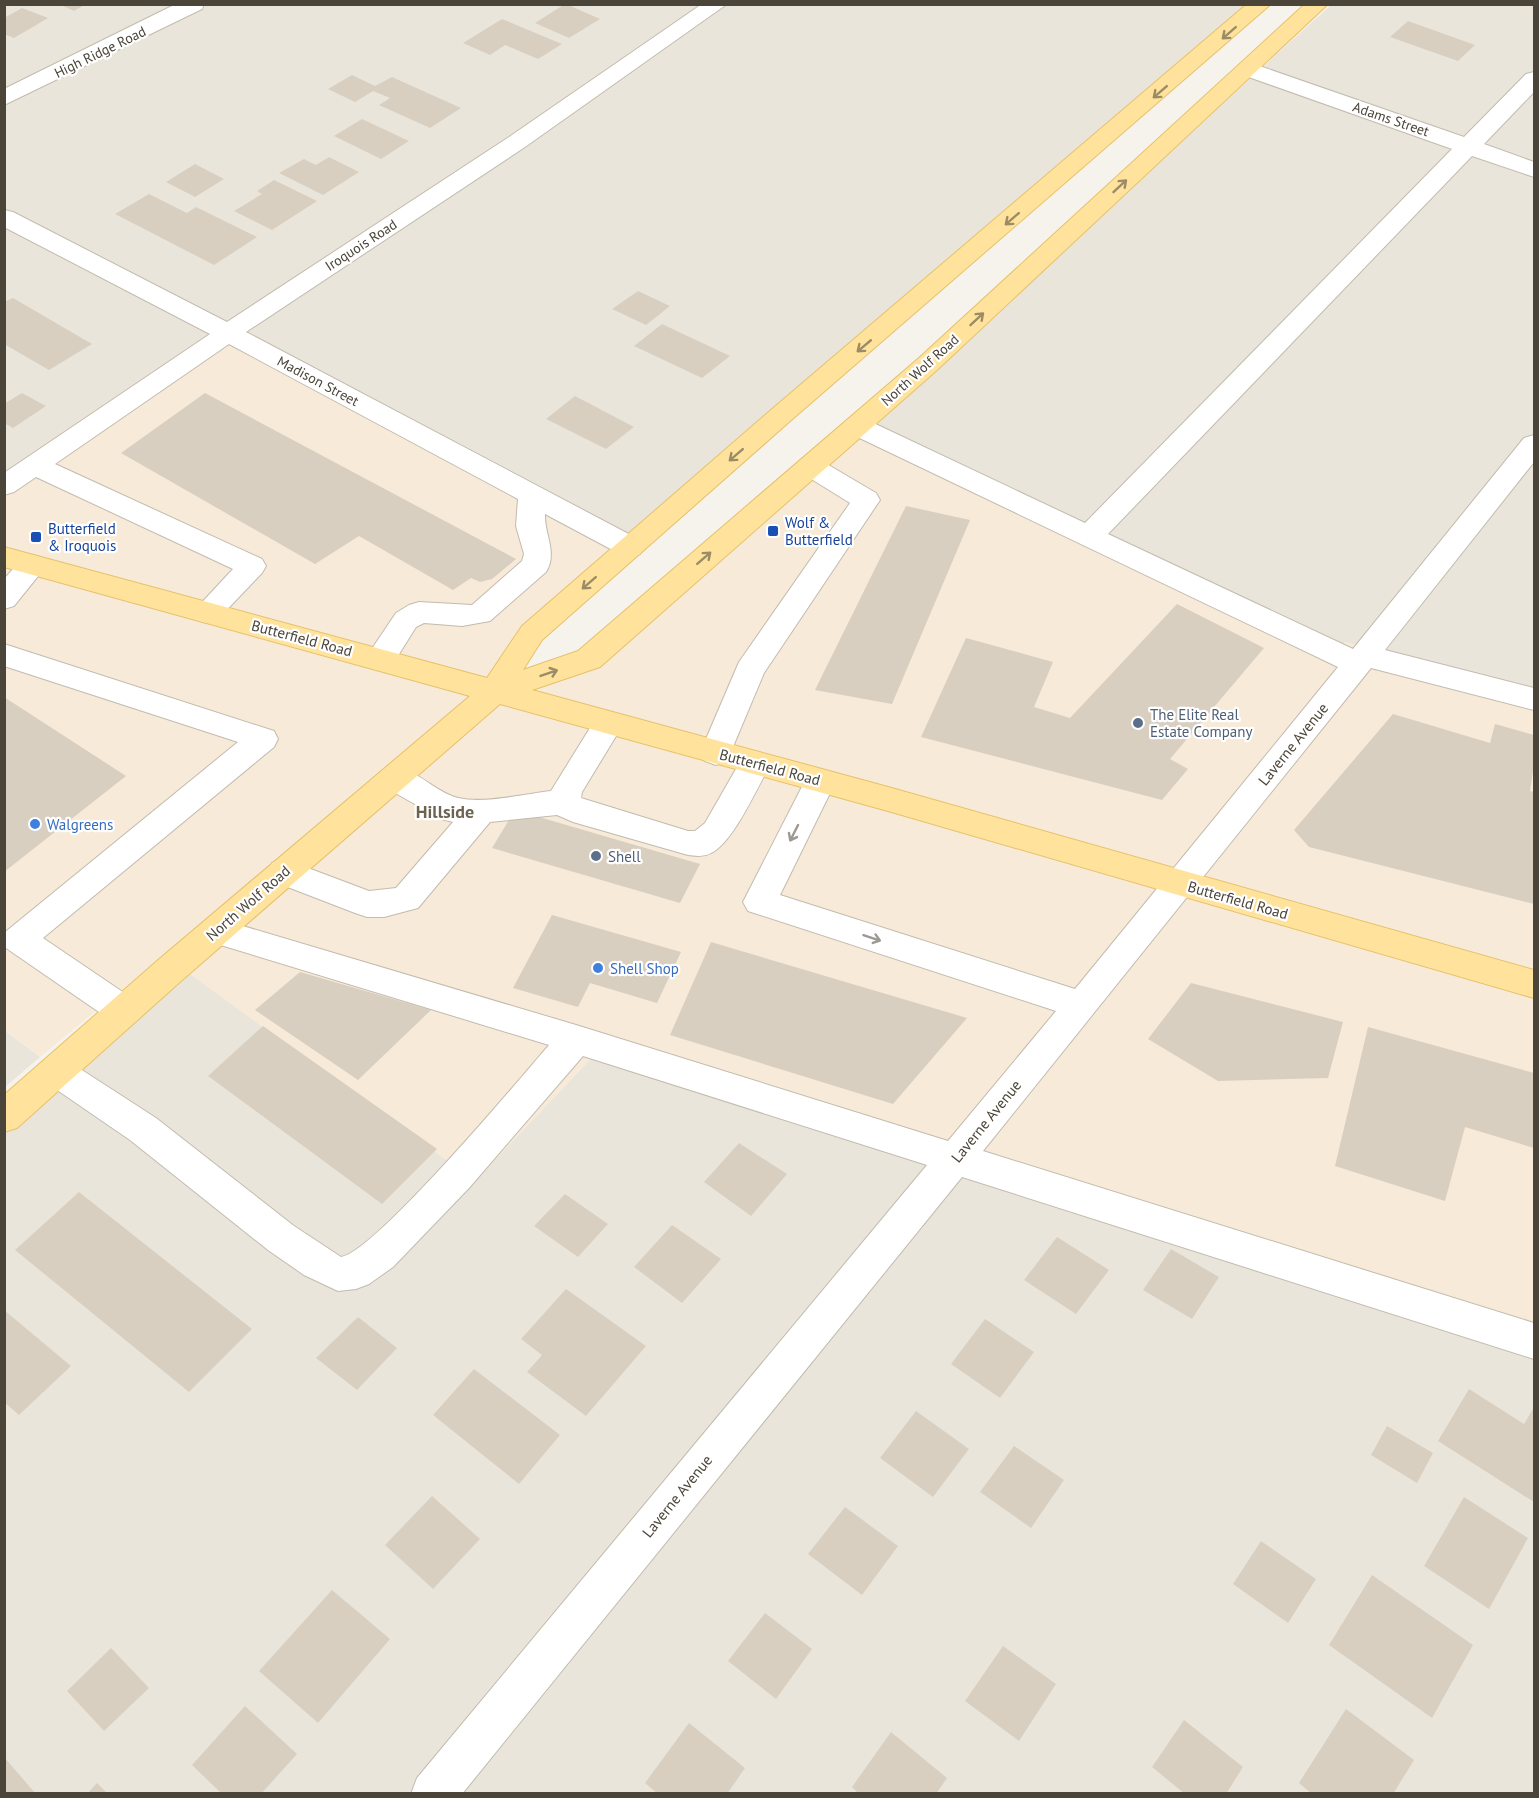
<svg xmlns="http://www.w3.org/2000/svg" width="1539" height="1798" viewBox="0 0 1539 1798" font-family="'PT Sans',sans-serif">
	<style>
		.residential { fill: #eae5da }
		.commercial { fill: #f7ead8 }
		.building { fill: #d8cfc1 }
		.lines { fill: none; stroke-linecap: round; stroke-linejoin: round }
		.minor-casing { stroke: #c2bbae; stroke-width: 2 }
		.major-casing { stroke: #e6c16a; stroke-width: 2 }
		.minor { fill: #fff; fill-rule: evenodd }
		.major { fill: #ffe39c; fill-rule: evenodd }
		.oneway { stroke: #9c8c66 }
		.oneway2 { stroke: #9c9892 }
		.transit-dot { fill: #1a4fb4; stroke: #fff; stroke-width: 2 }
		.service-dot { fill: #5c6f8a; stroke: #fff; stroke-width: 2 }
		.shop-dot { fill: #3f7fe0; stroke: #fff; stroke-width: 2 }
		.labels { text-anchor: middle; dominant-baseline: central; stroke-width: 4.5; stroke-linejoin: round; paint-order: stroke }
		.far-street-label { font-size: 14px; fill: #4b4439; stroke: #fff }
		.transit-label { font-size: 15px; fill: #164399; stroke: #fff; text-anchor: start }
		.street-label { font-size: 15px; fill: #4b4439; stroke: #fff }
		.service-label { font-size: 15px; fill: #4e5e75; stroke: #fff; text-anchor: start }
		.shop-label { font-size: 15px; fill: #366cbe; stroke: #fff; text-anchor: start }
		.quarter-label { font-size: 18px; font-weight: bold; fill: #6e6250; stroke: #fff }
	</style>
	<rect width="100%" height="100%" fill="#f6f3ec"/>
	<path class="residential" d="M5,5H1247L629,539L5,488Z
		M1331,5H1534V694L1345,642L1340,649L868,425Z
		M184,970L594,1055L1534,1353V1793H5L4,1124Z
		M4,1030L40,1057L5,1087H4Z"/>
	<path class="commercial" d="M228,340L629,539L489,682L5,556L4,488Z
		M868,425L1340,649L1345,642L1534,694V969L516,692L596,665Z
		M4,565L476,697L40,1057L5,1030Z
		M494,703L1181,884L1534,986V1353L594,1056L475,1181L184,970Z"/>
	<path class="building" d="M59,4H86L74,11Z
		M565,4H566L600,19L569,38L535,23Z
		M22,8L48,18L14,38L4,34V18Z
		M502,19L562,44L538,59L505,45L490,55L463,43Z
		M1408,21L1475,45L1458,61L1390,37Z
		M352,75L375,86L392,77L461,108L430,128L379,105L390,98L373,91L355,102L328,89Z
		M362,119L409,141L381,159L334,136Z
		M329,157L359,172L323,195L279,173L304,159L316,165Z
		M195,164L224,179L195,197L166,182Z
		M274,180L317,201L272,230L234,211L262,194L257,191Z
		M149,194L187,213L196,207L257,237L214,265L115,214Z
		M638,291L670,306L646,325L612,309Z
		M13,298L92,344L49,370L4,344V302Z
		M662,324L730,356L702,378L634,346Z
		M22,393L46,406L13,428L4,423V404Z
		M205,393L516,559L492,579L480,582L471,578L453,590L359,536L315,564L121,453Z
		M575,396L634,427L606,449L546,419Z
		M906,506L970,520L892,704L815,690Z
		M1177,604L1264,648L1170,759L1188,769L1162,800L921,737L966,638L1053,662L1034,707L1070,718Z
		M4,697L126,776L4,872Z
		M1393,714L1490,743L1495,724L1534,735V765L1530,791L1534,792V904L1309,847L1294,830Z
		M515,810L700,864L680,903L492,848Z
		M552,915L681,952L657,1003L590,983L578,1007L513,988Z
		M711,942L967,1018L893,1104L670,1035Z
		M300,972L431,1010L358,1080L255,1010Z
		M1191,983L1343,1022L1328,1078L1218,1081L1148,1039Z
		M263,1026L437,1149L382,1204L208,1076Z
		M1368,1027L1534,1073V1148L1465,1127L1445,1201L1335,1166Z
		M739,1143L787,1174L751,1216L704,1182Z
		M79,1192L252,1329L189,1392L15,1250Z
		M565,1194L608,1224L578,1257L534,1226Z
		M672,1225L721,1259L682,1303L634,1267Z
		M1057,1237L1109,1270L1076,1314L1024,1280Z
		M1171,1249L1219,1277L1192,1319L1143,1290Z
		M566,1289L646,1346L586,1416L527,1372L542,1355L521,1339Z
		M4,1310L71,1366L19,1415L4,1402Z
		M358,1317L397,1348L357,1390L316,1358Z
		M985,1319L1034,1352L1000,1398L951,1364Z
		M474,1369L560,1435L519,1484L433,1415Z
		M1469,1389L1524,1424L1534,1407V1502L1438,1441Z
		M916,1411L969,1449L933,1497L880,1458Z
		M1387,1426L1433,1453L1417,1483L1371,1455Z
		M1014,1446L1064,1480L1031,1528L980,1492Z
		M432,1496L480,1539L433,1589L385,1545Z
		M1464,1497L1528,1538L1489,1609L1424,1566Z
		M845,1507L898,1546L862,1595L808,1554Z
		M1261,1541L1316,1579L1288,1623L1233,1584Z
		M1372,1575L1473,1645L1432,1718L1329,1645Z
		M332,1590L390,1639L318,1723L259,1671Z
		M765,1613L812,1649L776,1699L728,1661Z
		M1003,1646L1056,1684L1019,1741L965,1701Z
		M111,1648L149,1688L104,1731L67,1691Z
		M245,1706L297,1754L261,1794H222L192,1765Z
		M1346,1709L1414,1760L1393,1794H1312L1299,1783Z
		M1184,1720L1243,1767L1226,1794H1185L1152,1767Z
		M689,1723L745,1768L727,1794H658L645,1783Z
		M891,1732L947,1778L936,1794H859L852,1787Z
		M4,1757L36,1794H4Z
		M97,1783L108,1794H87Z"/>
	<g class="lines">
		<g class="minor-casing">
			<path id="minor" d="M176,4H204L202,9L4,105V89Z
				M702,4H727L525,147L246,332L640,540L644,547L640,554L630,557L620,554L545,514C544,534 558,553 546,572L490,621L462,626L424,623L416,627L391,667L380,670L369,667L365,659L396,613L409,605L419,602L472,605L522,561L524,554L516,526L518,499L229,344L55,464L262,559L266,566L262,573L217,620L207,623L197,620L192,613L233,569L36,477L14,492L4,495V473L210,334L4,227V210L13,212L227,322L509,137Z
				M1248,62L1464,137L1526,74L1534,72V92L1484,144L1534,162V177L1472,156L1108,534L1353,649L1524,438L1534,435V462L1385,650L1534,688V710L1371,668L983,1151L1534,1323V1359L962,1177L462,1794H411L417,1778L927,1165L583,1056L469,1188L393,1267L369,1284L356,1289L338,1291L304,1275L268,1250L130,1140L44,1081L38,1071L44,1061L56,1056L68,1061L156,1118L294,1226L341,1257C374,1253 519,1080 549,1045L204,940L199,931L204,922L216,918L576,1025L948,1141L1056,1011L748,911L743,902L809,773L820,769L831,773L836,781L780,895L1075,989L1338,667L847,432L844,426L847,420L857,417L867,420L1085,523L1452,149L1240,74L1237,69L1240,64Z
				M810,457L820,460L876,493L880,500L764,673L727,761L716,765L705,761L700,753L739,662L850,503L800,472L796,466L800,460Z
				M33,555L43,558L47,565L14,606L4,609V579L23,558Z
				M4,644L274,731L278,739L274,747L43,938L136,1001L141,1011L136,1021L124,1025L112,1021L6,948L4,933L238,742L4,666Z
				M609,712L620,715L624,723L582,792L581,798L688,831H695L705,823L744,755L755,751L766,755L771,763C758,786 733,843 711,853C704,857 696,856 688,855L573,822L557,815L490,822L418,908L384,917H367L355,913L272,881L268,872L272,863L284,859L369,891L396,888L453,822L441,819L383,786L378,778L383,770C412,761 432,792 458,798C485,804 524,794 551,791L598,715Z"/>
		</g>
		<g class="major-casing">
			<path id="major" d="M1247,4H1271L789,422L542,640L523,670L578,651L919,358L1305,4H1328L937,370L600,667L532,690L888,787L1534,970V998L888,811L500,704L181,981L17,1128L4,1132V1095L157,961L470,696L4,567V547L487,678L522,626L771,410Z"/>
		</g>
		<use href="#minor" class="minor"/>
		<use href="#major" class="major"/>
	</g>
	<defs><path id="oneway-shaft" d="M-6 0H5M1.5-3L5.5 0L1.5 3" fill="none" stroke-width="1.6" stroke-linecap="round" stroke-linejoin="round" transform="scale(1.5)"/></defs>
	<g class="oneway">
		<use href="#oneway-shaft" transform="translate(1229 33) rotate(139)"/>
		<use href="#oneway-shaft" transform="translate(1160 92) rotate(139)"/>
		<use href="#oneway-shaft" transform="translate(1120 186) rotate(-43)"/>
		<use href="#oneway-shaft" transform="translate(1012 219) rotate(139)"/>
		<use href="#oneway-shaft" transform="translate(977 319) rotate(-43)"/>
		<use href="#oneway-shaft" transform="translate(864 346) rotate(140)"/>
		<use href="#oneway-shaft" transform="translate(736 455) rotate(139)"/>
		<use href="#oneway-shaft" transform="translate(704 558) rotate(-41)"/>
		<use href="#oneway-shaft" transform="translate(589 583) rotate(139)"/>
		<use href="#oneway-shaft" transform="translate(549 673) rotate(-19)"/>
	</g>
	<g class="oneway2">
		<use href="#oneway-shaft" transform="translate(794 833) rotate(117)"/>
		<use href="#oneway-shaft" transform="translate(872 938) rotate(18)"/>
	</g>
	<g class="transit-dot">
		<rect x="767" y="525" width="12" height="12" rx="3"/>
		<rect x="30" y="531" width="12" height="12" rx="3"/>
	</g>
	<g class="service-dot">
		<circle cx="1138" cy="723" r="6"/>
		<circle cx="596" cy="856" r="6"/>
	</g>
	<g class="shop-dot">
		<circle cx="35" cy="824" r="6"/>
		<circle cx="598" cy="968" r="6"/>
	</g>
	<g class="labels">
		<g class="far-street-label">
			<text transform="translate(100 52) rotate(-26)">High Ridge Road</text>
			<text transform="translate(1391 119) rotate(19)">Adams Street</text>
			<text transform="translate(361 245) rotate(-33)">Iroquois Road</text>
			<text transform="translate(920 370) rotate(-42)">North Wolf Road</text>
			<text transform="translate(318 381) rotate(28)">Madison Street</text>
		</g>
		<g class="transit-label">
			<text x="785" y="522">Wolf &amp;<tspan x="785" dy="17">Butterfield</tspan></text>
			<text x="48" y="528">Butterfield<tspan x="48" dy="17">&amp; Iroquois</tspan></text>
		</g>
		<g class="street-label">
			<text transform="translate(302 638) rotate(15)">Butterfield Road</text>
			<text transform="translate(1293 744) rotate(-51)">Laverne Avenue</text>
			<text transform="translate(770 767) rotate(15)">Butterfield Road</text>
			<text transform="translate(1238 900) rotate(16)">Butterfield Road</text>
			<text transform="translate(248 903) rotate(-41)">North Wolf Road</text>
			<text transform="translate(986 1121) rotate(-51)">Laverne Avenue</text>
			<text transform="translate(677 1496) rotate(-51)">Laverne Avenue</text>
		</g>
		<g class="service-label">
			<text x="1150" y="714">The Elite Real<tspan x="1150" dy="17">Estate Company</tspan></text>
			<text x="608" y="856">Shell</text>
		</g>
		<g class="shop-label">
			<text x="47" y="824">Walgreens</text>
			<text x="610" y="968">Shell Shop</text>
		</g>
		<g class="quarter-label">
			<text x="445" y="811">Hillside</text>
		</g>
	</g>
	<rect width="1539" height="1798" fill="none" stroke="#4b4439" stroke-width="12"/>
</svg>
